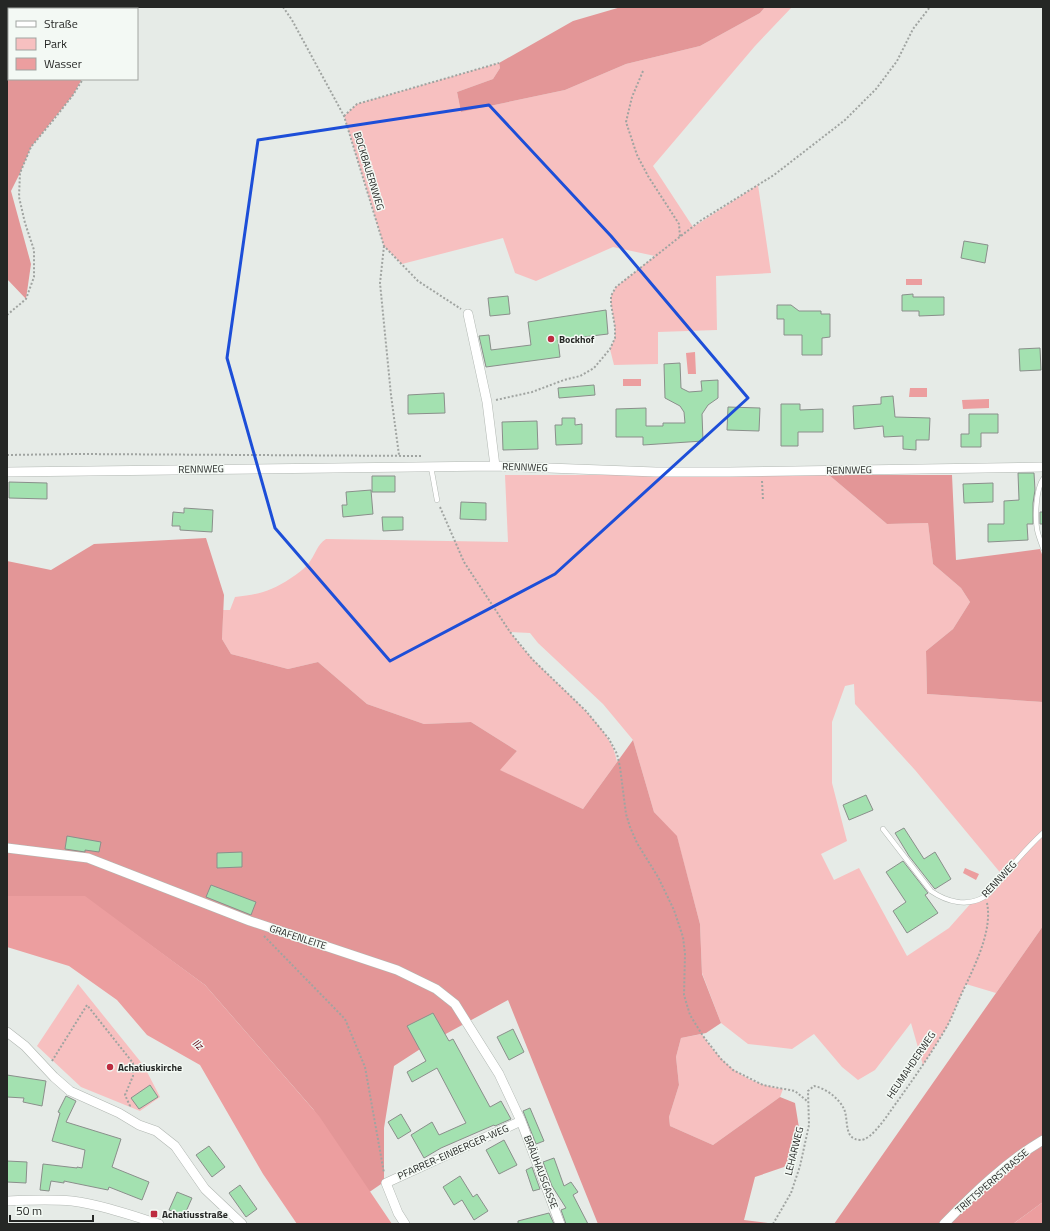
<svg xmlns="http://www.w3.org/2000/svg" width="1050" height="1231" viewBox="0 0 1050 1231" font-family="'Titillium Web',sans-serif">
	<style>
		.green { fill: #f7c0c0; fill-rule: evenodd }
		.forest { fill: #e39697 }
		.water { fill: #ec9e9f }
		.building { fill: #a3e1b0; stroke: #8a8f8b }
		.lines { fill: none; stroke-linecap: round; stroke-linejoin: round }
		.lane-casing { stroke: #b1b7b2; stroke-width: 5.5 }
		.street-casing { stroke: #b1b7b2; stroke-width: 10 }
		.path { stroke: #a0a4a1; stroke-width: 2; stroke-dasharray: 2 2; stroke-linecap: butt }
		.lane { stroke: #fff; stroke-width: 4.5 }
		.street { stroke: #fff; stroke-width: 9 }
		.marked { fill: none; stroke: #1d4ed8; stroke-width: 3; stroke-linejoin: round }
		.poi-dot { fill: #bd2c40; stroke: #f3f9f4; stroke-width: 1.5 }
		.labels { text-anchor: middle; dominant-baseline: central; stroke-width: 3; stroke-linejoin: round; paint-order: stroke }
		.street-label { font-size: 10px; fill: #252725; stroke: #f3f9f4 }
		.poi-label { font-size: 10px; font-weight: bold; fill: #252725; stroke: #f3f9f4; text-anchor: start }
		.water-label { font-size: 11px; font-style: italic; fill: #5d0013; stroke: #f3f9f4 }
	</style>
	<rect width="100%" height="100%" fill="#e6ebe7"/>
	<path class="green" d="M765,7H792L755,46L653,166L693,227L758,185L771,273L716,276L717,330L658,332V364L614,365L610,349L615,338V327L611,304V296L616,287L655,256L613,247L536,281L515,273L503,238L402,264L384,246L344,116L357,104L499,63L500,68L493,79L457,92L461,112L565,90L626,64L700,46L760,13Z
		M505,475H829L887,524L928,523L933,564L961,588L970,602L953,629L926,651L927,694L1043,702V926L996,993L966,984L947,1027L923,1065L911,1023L875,1070L858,1080L842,1067L814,1034L792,1049L748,1044L721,1023L702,973L700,924L677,837L654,812L633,740L603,704L538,643L530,633L510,632C517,641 524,650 532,658C555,684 614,728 617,762L583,809L499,770L517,751L471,722L424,724L367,704L318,662L288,669L231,654L222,639L223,610H230L235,597C259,594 270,592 291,578C297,574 303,570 308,564C315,556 317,544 326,539L508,542ZM854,684L855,704L915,770L1003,876L985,897L972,902L949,928L907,956L859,868L834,880L821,854L847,841L832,783V722L845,686Z
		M78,984L144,1066L160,1097L140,1111L81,1087L37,1046Z
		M702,1034C722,1065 746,1084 783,1089L780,1097L713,1145L670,1126L669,1117L679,1085L676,1057L681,1038Z"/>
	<path class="forest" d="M7,7L104,8L9,9V79H82L73,95L31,147L20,173L11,191L31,264L26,299L7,279Z
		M621,7H765L760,13L700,46L626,64L565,90L461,112L457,92L493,79L500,68L499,63L573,21Z
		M829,475H952L956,560L1040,549L1043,557V702L927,694L926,651L953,629L970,602L961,588L933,564L928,523L887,524Z
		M206,538L224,595L222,639L231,654L288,669L318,662L367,704L424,724L471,722L517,751L500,770L583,809L633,740L654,812L677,836L700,924L702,974L721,1023L706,1033L681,1038L676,1057L679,1085L669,1117L670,1126L713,1145L780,1097L795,1103L801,1140L784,1167L755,1177L744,1220L776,1224H598L508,1000L431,1042L394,1066L384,1128V1182L368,1193L313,1109L205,985L86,898L7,896V561L51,570L94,544Z
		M1043,926V1202L1013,1224H834Z"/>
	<path class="water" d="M906,279H922V285H906Z
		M695,352L696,374H688L686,353Z
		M623,379H641V386H623Z
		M910,388H927V397H909Z
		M989,399V408L963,409L962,400Z
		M965,868L979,874L976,880L963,873Z
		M7,896H85L205,985L319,1116L392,1224H297L263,1174L200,1065L147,1035L117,1000L69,966L7,947Z
		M1043,1202V1224H1013Z"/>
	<path class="building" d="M964,241L988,245L985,263L961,258Z
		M913,294V297H944V315L919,316V311H902V295Z
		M508,296L510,314L490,316L488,298Z
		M777,305H791L799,311H821V314H830V337L822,338V355H802V335H784V319H777Z
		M606,310L608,334L558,340L560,357L486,367L479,336L489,335L491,350L531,345L528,322Z
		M1040,348L1041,370L1020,371L1019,349Z
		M680,363L681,388L689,392L702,391L701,381L718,380V398L708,405L702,414L703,441L643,445V437H616V409L646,408V426H663V423H685L684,412L680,406L665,398L664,364Z
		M594,385L595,395L559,398L558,388Z
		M444,393L445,413L408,414V395Z
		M893,396L895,417L930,418L929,440H916V450L903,449V436L884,437L883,426L854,429L853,406L881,404V397Z
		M781,404H800V410L823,409V432H798V446H781Z
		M728,407L760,408L759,431L727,430Z
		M969,414H998V433H981V447H961V434H969Z
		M562,418H575V425L582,424V444L556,445L555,425H562Z
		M537,421L538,449L503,450L502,422Z
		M1018,473H1034L1035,490L1033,503V524H1027L1028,540L988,542V524H1004V501L1019,500Z
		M372,476H395V492H372Z
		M9,482L47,483V499L9,498Z
		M993,483V502L964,503L963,484Z
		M371,490L373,514L343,517L342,505H347L346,492Z
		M461,502L486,503V520L460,519Z
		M184,508L213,510L212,532L180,530V526H172L173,512L184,513Z
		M1040,512H1043V524H1040Z
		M382,517H403V530L383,531Z
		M866,795L873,810L849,820L843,805Z
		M904,828L924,859L935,852L951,879L935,889L934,888L909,856L895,833Z
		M67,836L101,842L99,852L85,850V852L65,849Z
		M242,852V867L217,868V853Z
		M903,861L928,893L925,895L938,913L907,933L893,911L906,902L886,872Z
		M211,885L256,902L251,915L206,897Z
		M433,1013L449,1041L453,1039L490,1107L501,1101L511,1119L495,1126L494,1125L441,1148L424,1158L411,1135L432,1122L439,1135L466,1123L437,1068L412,1082L407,1072L426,1061L407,1026Z
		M513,1029L524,1052L509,1060L497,1037Z
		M7,1075L46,1081L42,1106L23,1102L24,1098L7,1097Z
		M150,1085L158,1097L139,1109L131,1098Z
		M66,1096L76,1101L66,1122L121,1139L112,1167L149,1182L142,1200L109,1187L108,1190L64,1181V1183L51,1181L49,1191L40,1190L43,1164L77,1168V1167L82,1168L85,1150L52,1141L60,1113L58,1112Z
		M530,1108L544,1141L536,1144L523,1111Z
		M401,1114L411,1131L398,1139L388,1122Z
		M504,1140L517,1165L499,1174L486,1150Z
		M209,1146L225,1167L212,1177L196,1155Z
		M554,1158L564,1186L571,1182L578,1192L573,1195L588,1224H566L561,1210L566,1208L552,1186L543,1162Z
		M7,1161L27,1162L26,1183L7,1182Z
		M532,1167L540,1189L533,1191L526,1170Z
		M460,1176L473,1197L477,1194L488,1211L474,1220L462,1200L454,1205L443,1187Z
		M240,1185L257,1209L246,1217L229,1193Z
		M177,1192L192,1198L184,1216L169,1210Z
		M549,1213L554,1224H518V1221Z"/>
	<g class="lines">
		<g class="lane-casing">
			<path id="lane" d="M431,467L437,500
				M1043,479C1036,489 1035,517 1037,529C1038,535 1041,542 1043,548
				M883,829L931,891C947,902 967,907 984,897C990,894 996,885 1001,879C1014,863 1028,847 1043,833"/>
		</g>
		<g class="street-casing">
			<path id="street" d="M468,314L487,402L495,466
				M7,472L495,466L656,472H729L1043,467
				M7,848L88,858L250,921L397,970L436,989L455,1004L499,1074L521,1121L560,1224
				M7,1032L25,1046L54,1077L70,1091L119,1113L139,1125L156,1131L175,1146L205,1189L242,1224
				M7,1201C29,1200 50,1199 72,1201C102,1205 130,1215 159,1224
				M405,1224L398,1213L386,1183L521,1121
				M944,1224C974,1193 1006,1162 1043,1140"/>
		</g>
		<path class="path" d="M283,7L292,20L344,116L384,246L418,281L461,309
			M104,9V7
			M643,71L632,97L626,122L637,155L648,176L679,224L680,237
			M344,116L357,104L499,63
			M384,246L380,283L391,395L399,455
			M7,315L26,299L34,277V250L25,223L19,197L20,173L31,147L55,118L73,95L83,79
			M496,400L532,392L564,380L580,376L594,368L610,349L615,338V327L611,304V296L616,287L700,221L774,175L845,120L876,89L897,61L913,29L930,7
			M7,455L76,454L422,456
			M762,481L763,500
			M440,507L464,562L510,632L532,659L586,711L609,739L617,754L620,767L626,814L630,827L637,843L658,877L674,910L683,937L685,954L684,995L690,1015L703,1036L721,1059L733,1070L763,1085L795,1091L807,1101
			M264,936L345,1019L365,1067L384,1173
			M52,1061L87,1005L133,1063V1076L125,1095L130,1106L129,1108
			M773,1224L791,1193L800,1166L809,1125L808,1091L814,1086C825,1088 839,1098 844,1109C849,1120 843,1139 860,1140C872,1141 890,1111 897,1102C914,1078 931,1054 946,1028C952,1018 956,1006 961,995C973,969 993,932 987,903"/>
		<use href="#lane" class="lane"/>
		<use href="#street" class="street"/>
	</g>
	<path class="marked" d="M489,105L611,236L748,398L555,574L390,661L275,528L227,358L258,140Z"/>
	<g class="poi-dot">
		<circle cx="551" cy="339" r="4"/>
		<circle cx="110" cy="1067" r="4"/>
		<rect x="150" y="1210" width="8" height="8" rx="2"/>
	</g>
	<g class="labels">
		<g class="street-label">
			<text transform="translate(369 171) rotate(73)">BOCKBAUERNWEG</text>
			<text transform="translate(525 467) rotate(2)">RENNWEG</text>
			<text transform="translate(201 469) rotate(-1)">RENNWEG</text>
			<text transform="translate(849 470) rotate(-1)">RENNWEG</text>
			<text transform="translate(999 879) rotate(-47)">RENNWEG</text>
			<text transform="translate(298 937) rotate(18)">GRAFENLEITE</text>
			<text transform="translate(911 1065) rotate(-56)">HEUMAHDERWEG</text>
			<text transform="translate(794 1151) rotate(-76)">LEHARWEG</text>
			<text transform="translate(453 1152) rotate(-24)">PFARRER-EINBERGER-WEG</text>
			<text transform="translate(541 1172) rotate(69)">BRÄUHAUSGASSE</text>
			<text transform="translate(992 1181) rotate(-41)">TRIFTSPERRSTRASSE</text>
		</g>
		<g class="poi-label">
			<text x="559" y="339">Bockhof</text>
			<text x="118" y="1067">Achatiuskirche</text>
			<text x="162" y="1214">Achatiusstraße</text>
		</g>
		<g class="water-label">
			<text transform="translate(198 1044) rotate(41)">Ilz</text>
		</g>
	</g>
	<rect width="1050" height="1231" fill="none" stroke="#252725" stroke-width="16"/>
	<rect x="8" y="8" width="130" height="72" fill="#f3f9f4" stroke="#a1a5a1"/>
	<rect x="16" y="21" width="20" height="6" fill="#ffffff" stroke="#a1a5a1"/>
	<text x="44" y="28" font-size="12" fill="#252725">Straße</text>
	<rect x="16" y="38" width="20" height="12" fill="#f7c0c0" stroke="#a1a5a1"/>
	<text x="44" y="48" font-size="12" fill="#252725">Park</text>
	<rect x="16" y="58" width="20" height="12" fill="#ec9e9f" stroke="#a1a5a1"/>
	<text x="44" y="68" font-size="12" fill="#252725">Wasser</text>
	<path d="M10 1215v6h83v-6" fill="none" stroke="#252725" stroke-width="2"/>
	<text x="16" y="1215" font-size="12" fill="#252725" stroke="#f3f9f4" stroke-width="3" paint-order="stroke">50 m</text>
</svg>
